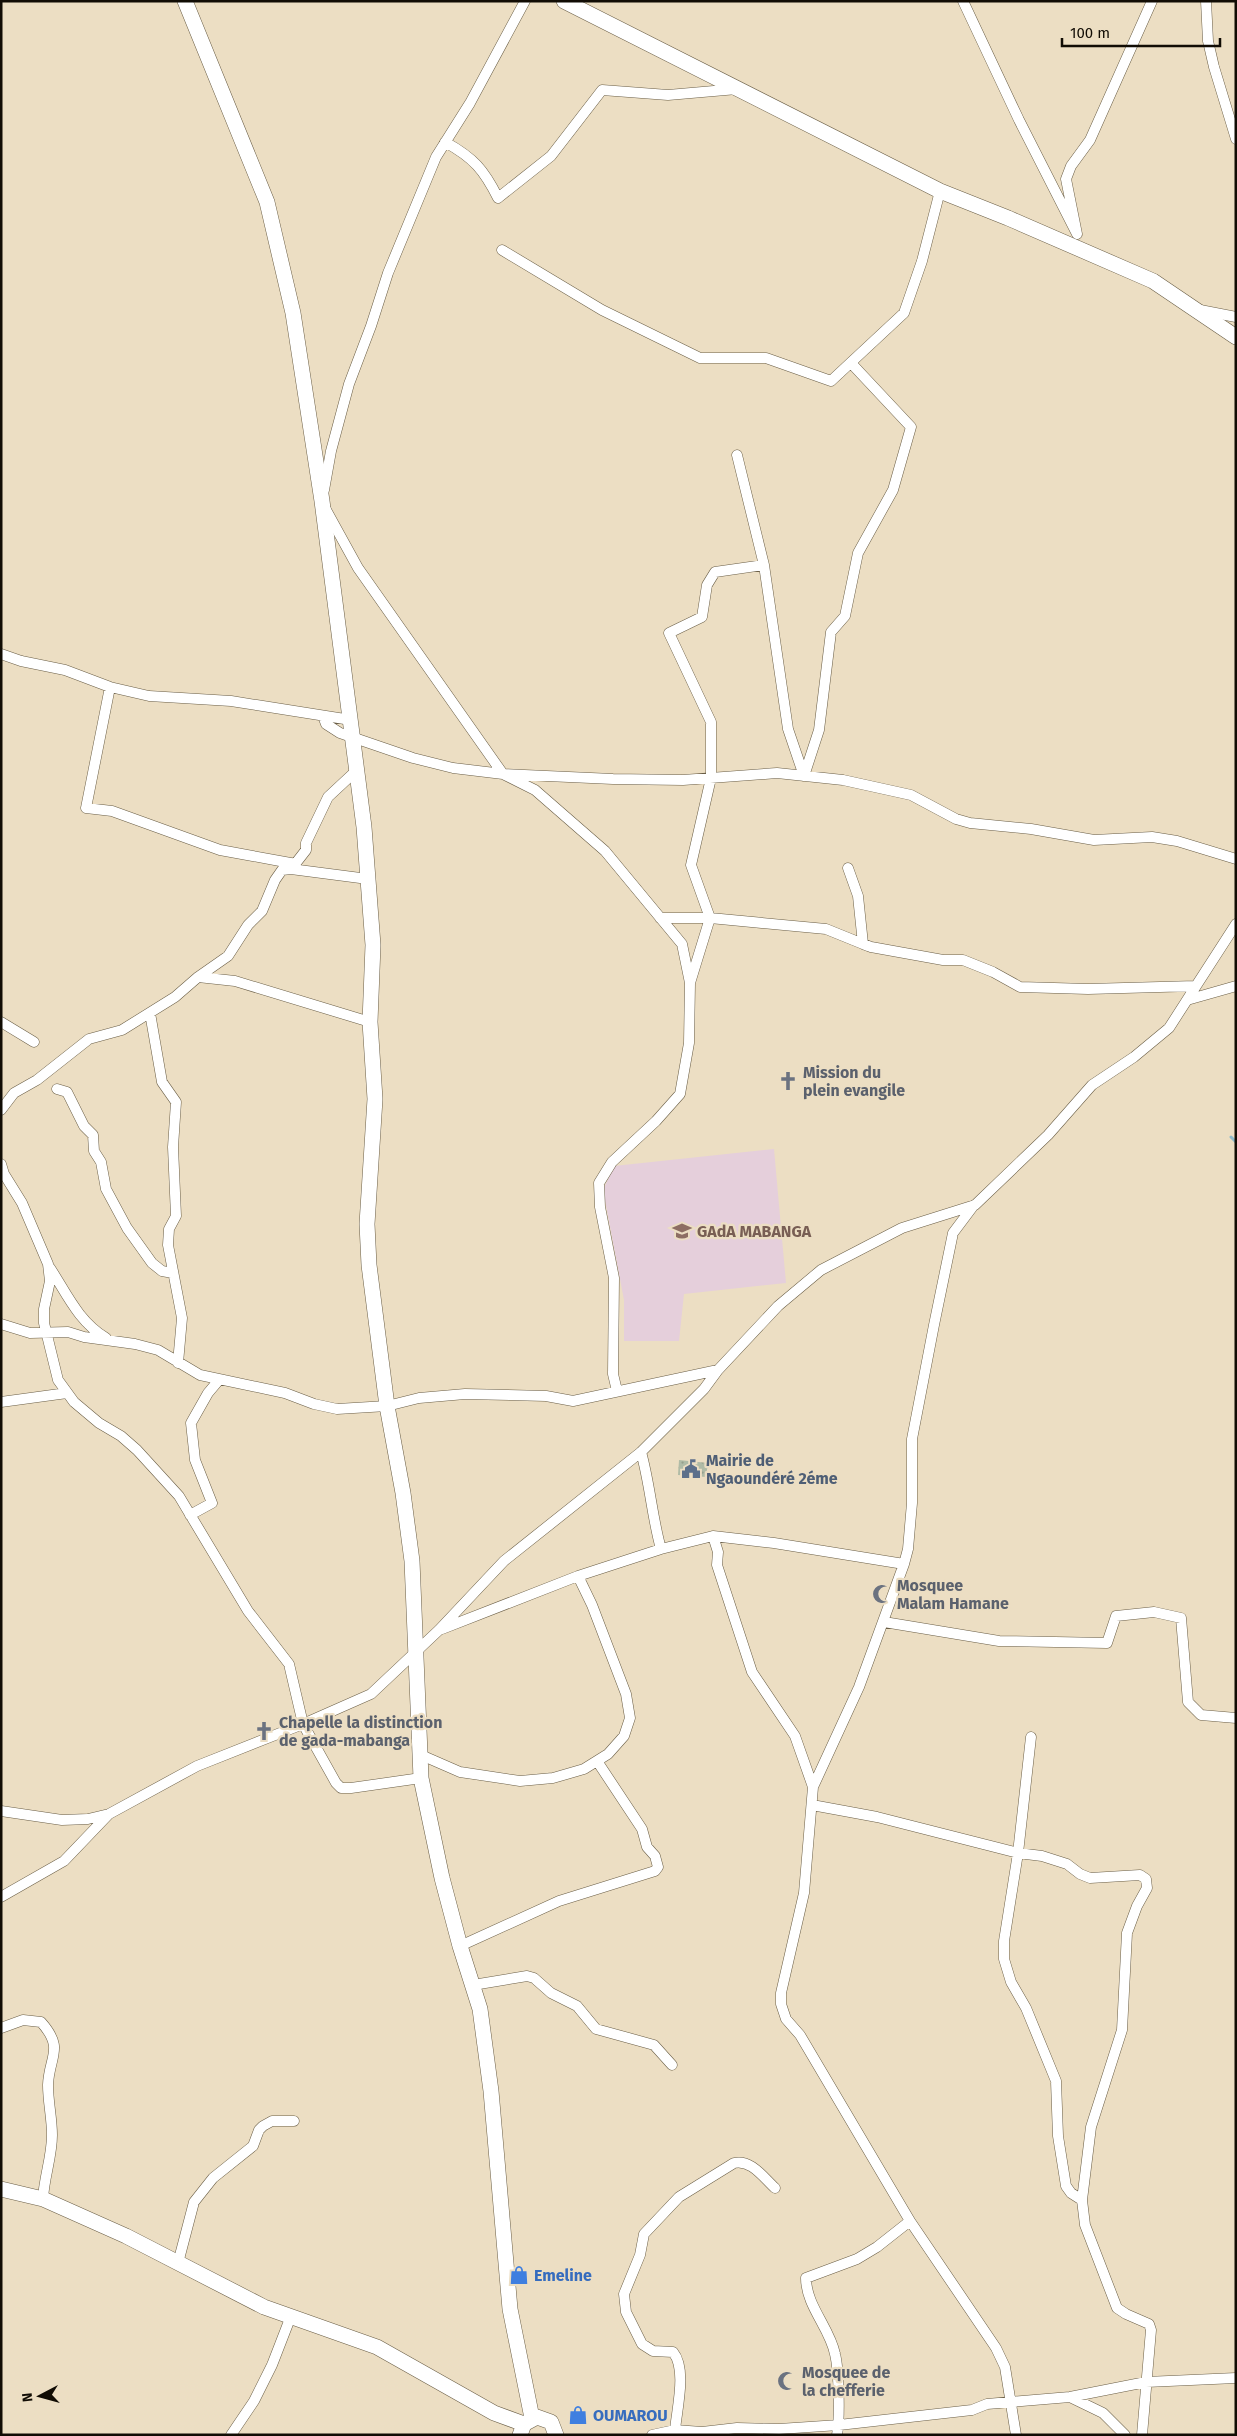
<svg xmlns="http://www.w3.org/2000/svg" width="1237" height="2436" viewBox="0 0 1237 2436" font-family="'Fira Sans',sans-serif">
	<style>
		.education { fill: #e5cfdb }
		.grass { fill: url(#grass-dots) }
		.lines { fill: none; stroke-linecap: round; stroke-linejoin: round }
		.stream { stroke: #8ebaca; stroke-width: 3 }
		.street-casing { stroke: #6a5e46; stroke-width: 11 }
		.secondary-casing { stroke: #6a5e46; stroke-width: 16 }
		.street { stroke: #fff; stroke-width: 10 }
		.secondary { stroke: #fff; stroke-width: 15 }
		.labels { text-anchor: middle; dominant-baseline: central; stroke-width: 4.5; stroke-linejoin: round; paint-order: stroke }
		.worship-label { font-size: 16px; font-weight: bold; fill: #5b616d; stroke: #ecdec3; text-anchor: start }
		.education-label { font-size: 16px; font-weight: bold; fill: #785e54; stroke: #ecdec3; text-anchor: start }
		.service-label { font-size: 16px; font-weight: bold; fill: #4e5e75; stroke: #ecdec3; text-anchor: start }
		.shop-label { font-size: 16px; font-weight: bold; fill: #366cbe; stroke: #ecdec3; text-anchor: start }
	</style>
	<defs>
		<pattern id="grass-dots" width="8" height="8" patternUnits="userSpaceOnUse" patternTransform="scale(1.25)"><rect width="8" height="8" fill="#b0bba6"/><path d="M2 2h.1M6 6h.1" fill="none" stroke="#96a08d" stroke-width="1.8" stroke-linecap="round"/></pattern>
	</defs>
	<rect width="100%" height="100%" fill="#ecdec3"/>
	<path class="education" d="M774,1149L786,1283L684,1294L679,1341H624V1300L603,1190L614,1166Z"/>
	<path class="grass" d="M679,1460L708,1463L706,1477L678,1475Z"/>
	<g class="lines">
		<path class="stream" d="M1231,1137L1236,1142"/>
		<g class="street-casing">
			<path id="street" d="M963,1L1019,120L1077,234L1066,179L1071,166L1090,140L1152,1
				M1206,1L1208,41L1214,67L1236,139
				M445,142C474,158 484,170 498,198L551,156L602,90L668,95L737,89
				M502,250L602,310L700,358H766L831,381L904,313L922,261L940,191
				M1200,310L1236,317
				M737,455L764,565L788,729L804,776
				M324,490L331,451L349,384L371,326L388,273L436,157L470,103L525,1
				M325,508L358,568L503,774L535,790L605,851L682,944L690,983
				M1,654L21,661L65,670L110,687L149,696L231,701L351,720
				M110,687L86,808L112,811L220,850L296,864
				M323,716L326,724L340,733L413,758L453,768L503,774L613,779L683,780L777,773L843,780L911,795L956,819L970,823L1031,829L1094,840L1152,837L1177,841L1236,859
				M804,776L819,730L831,632L845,616L858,553L893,490L911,427L851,363
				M292,868L306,850V843L328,797L357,770
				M848,868L858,896L863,944L871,947L943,960H963L993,972L1020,987L1088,989L1196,986L1187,1000
				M660,918H710L826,929L868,946
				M198,977L228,956L248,925L262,911L275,880L282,870L291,869L368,879
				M1196,986L1236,924
				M150,1013L162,1082L176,1102L173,1147L176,1216L169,1229L168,1245L182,1318L178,1363
				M1,1022L34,1042
				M57,1089L67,1092L84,1126L93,1135L94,1151L101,1162L106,1189L127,1228L152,1263L162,1271L173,1273
				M1,1110L14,1093L37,1080L89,1039L122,1030L175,997L198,977L235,981L370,1022
				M1,1164L4,1174L22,1203L48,1264L50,1281L44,1309V1323L58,1380L74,1402L99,1423L121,1436L137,1450L179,1496L248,1611L289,1664L303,1724L336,1783L341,1788H351L421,1778
				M974,1205L953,1233L934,1325L912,1439V1503L908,1549L904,1564L859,1687L813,1787L804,1893L781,1993V2004L786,2019L800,2035L910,2221L996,2348L1005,2367L1016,2435
				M50,1268C67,1294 78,1321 106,1338
				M1,1324L30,1333L68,1332L84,1337L135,1344L158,1350L200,1375L285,1393L314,1404L337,1409L387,1406L419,1398L465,1394L546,1396L573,1401L718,1370
				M617,1391L613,1374L614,1278L600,1207L599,1183L612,1162L656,1121L680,1094L689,1043L690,983L710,918L691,865L711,778V722L669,633L702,617L707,585L715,572L764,565
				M1,1402L67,1393
				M641,1452C650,1484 652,1517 661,1549
				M190,1515L212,1503L195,1460L191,1423L208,1393L219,1380
				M713,1536L774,1543L904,1564
				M884,1622L999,1641L1107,1643L1116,1616L1154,1612L1181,1618L1188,1702L1201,1715L1236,1718
				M442,1629L578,1576L661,1549L713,1536L718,1552L717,1565L752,1672L795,1736L813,1787
				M1031,1737L1018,1853L1004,1941V1959L1011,1982L1026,2008L1056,2081L1058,2136L1066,2186L1071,2193L1082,2200
				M421,1755L460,1772L520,1781L553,1778L584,1769L608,1754L624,1736L630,1718L626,1694L592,1605L578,1576
				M812,1805L877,1817L1018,1853L1042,1856L1067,1864L1080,1874L1090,1878L1140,1875L1146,1879L1147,1888L1137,1906L1127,1933L1122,2030L1091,2127L1082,2200L1085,2225L1117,2308L1126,2314L1149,2324L1151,2330L1142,2435
				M1,1811L62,1820L88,1819L109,1814L197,1766L303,1724L371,1694L439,1630L504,1561L641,1452L704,1389L718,1370L778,1306L821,1270L902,1228L975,1205L1048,1135L1092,1085L1134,1057L1169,1028L1187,1000L1236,986
				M1,1897L64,1861L108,1815
				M460,1946L559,1901L655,1871L658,1867L655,1856L647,1847L642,1829L597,1761
				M473,1985L527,1976L534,1978L551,1993L577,2006L596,2029L654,2045L672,2065
				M1,2028L23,2020L41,2022C65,2049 49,2056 48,2085C48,2102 52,2118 52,2135C52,2157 44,2177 43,2199
				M178,2263L194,2202L213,2178L253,2146L259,2130L263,2126L272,2121H294
				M1070,2397L1103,2413L1125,2435
				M675,2430C677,2408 687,2369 673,2352L653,2351L642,2344L626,2312L624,2294L640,2255L644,2234L679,2197L734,2163C751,2159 763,2177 775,2188
				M231,2435L254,2401L272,2365L291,2316
				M652,2435L675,2430L702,2432L737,2428L779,2429L839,2425L972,2410L987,2404L1070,2397L1146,2382L1236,2378
				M837,2435C840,2418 839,2370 835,2354C830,2328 806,2306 806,2278L857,2259L877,2247L910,2221"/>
		</g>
		<g class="secondary-casing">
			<path id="secondary" d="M185,1L267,202L293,313L322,501L364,827L373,945L370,1022L375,1099L367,1224L369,1265L387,1406L403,1493L412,1561L421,1778L442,1878L460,1946L480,2009L491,2091L510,2309L532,2418
				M564,1L940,191L1008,218L1153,281L1236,337
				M1,2189L43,2199L126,2236L264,2307L377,2347L494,2413L524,2424
				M520,2435L524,2424L537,2417L551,2422L556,2435"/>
		</g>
		<use href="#street" class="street"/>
		<use href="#secondary" class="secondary"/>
	</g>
	<defs>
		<g id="church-bare" transform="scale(1.5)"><path d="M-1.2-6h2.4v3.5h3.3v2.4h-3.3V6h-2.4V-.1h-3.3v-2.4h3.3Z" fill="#6b7280" stroke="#ecdec3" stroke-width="2.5" paint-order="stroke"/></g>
		<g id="school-bare" transform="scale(1.5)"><path d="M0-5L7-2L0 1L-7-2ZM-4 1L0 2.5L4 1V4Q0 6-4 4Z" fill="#8d6e63" stroke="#ecdec3" stroke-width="2.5" paint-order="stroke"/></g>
		<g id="civic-bare" transform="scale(1.5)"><path d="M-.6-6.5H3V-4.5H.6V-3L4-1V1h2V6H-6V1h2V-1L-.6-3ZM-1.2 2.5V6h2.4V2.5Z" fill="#5c6f8a" stroke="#ecdec3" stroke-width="2.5" paint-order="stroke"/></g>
		<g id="mosque-bare" transform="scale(1.5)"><path d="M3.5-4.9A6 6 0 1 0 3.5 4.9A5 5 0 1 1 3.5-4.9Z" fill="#6b7280" stroke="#ecdec3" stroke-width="2.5" paint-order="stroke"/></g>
		<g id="shop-bare" transform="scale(1.5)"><path d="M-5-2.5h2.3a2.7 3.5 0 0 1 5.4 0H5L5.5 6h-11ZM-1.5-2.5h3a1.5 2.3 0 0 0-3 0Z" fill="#3f7fe0" stroke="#ecdec3" stroke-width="2.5" paint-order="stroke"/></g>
	</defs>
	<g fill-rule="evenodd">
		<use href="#church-bare" x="788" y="1081"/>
		<use href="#school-bare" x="682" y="1231"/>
		<use href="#civic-bare" x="691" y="1469"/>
		<use href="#mosque-bare" x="882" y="1594"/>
		<use href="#church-bare" x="264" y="1731"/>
		<use href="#shop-bare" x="519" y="2275"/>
		<use href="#mosque-bare" x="787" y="2381"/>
		<use href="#shop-bare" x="578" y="2415"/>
	</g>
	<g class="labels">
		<g class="worship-label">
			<text x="803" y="1072">Mission du<tspan x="803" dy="18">plein evangile</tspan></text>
			<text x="897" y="1585">Mosquee<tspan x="897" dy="18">Malam Hamane</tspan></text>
			<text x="279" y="1722">Chapelle la distinction<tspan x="279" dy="18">de gada-mabanga</tspan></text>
			<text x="802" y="2372">Mosquee de<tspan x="802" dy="18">la chefferie</tspan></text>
		</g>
		<g class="education-label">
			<text x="697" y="1231">GAdA MABANGA</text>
		</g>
		<g class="service-label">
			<text x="706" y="1460">Mairie de<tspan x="706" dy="18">Ngaoundéré 2éme</tspan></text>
		</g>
		<g class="shop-label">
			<text x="534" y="2275">Emeline</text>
			<text x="593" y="2415">OUMAROU</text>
		</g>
	</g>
	<rect width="1237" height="2436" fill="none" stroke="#110c04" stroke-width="5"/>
	<g transform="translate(40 2396) rotate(264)" stroke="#ecdec3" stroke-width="4" paint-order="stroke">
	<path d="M0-4L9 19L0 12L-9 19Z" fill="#110c04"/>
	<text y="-8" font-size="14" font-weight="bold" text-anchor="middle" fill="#110c04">N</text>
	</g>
	<path d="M1062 38v8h158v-8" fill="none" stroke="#110c04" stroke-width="2.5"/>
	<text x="1070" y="38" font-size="15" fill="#110c04" stroke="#ecdec3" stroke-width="4" paint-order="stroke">100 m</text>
</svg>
